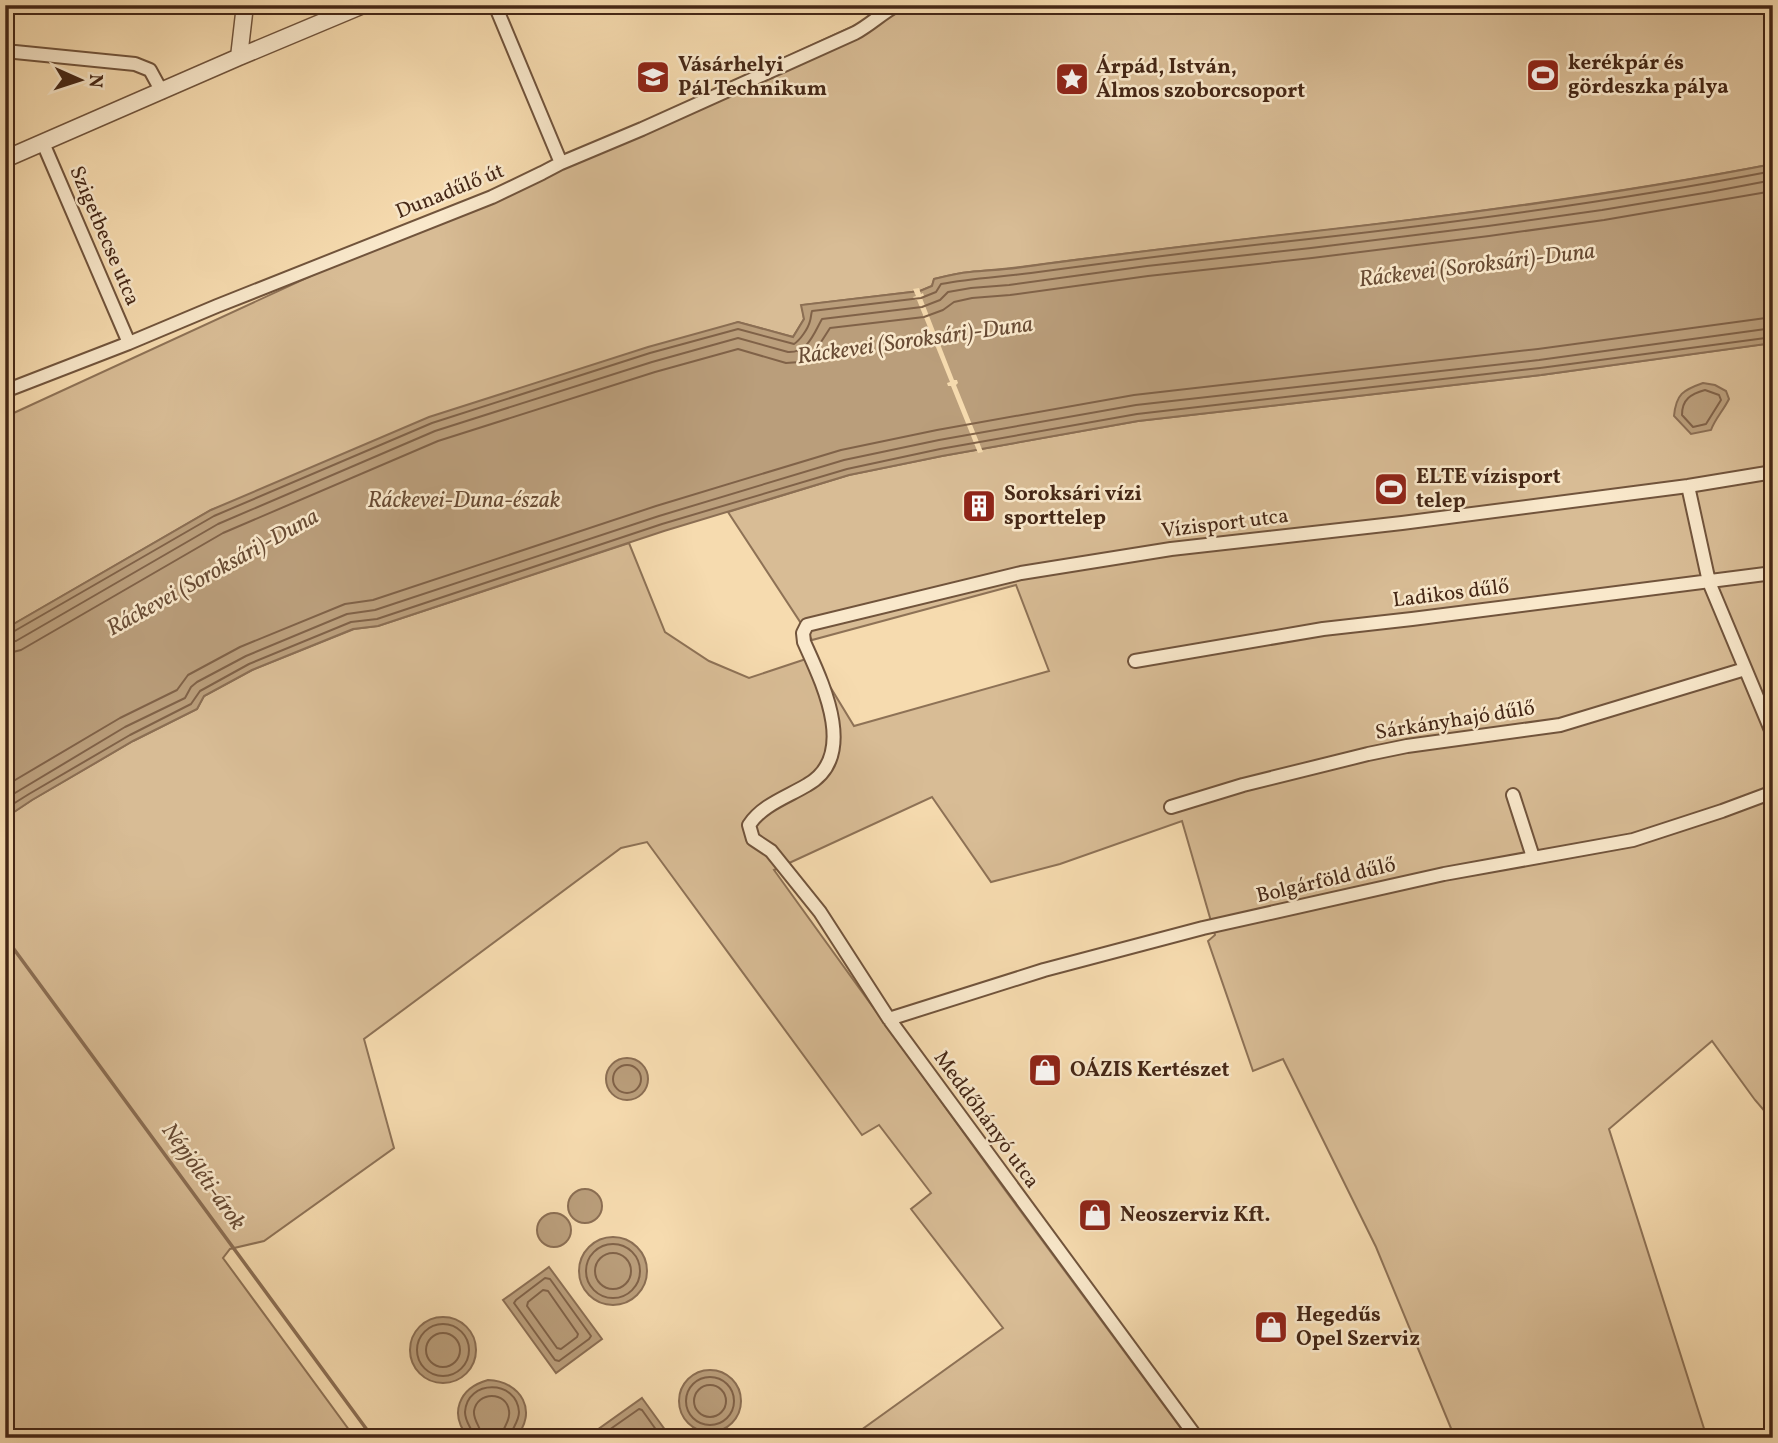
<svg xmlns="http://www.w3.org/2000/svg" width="1778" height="1443" viewBox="0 0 1778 1443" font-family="Vollkorn,serif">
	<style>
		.green { fill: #d8bc95; stroke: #8e7256; stroke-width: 2 }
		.water { fill: #ba9e7b; stroke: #8b6e53; stroke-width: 2 }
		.pier { fill: #f6dbaf }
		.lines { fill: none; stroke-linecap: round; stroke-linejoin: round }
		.shore { stroke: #806248; stroke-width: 2 }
		.stream { stroke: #8b6e53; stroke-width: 3.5 }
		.minor-casing { stroke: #71543c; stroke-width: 16 }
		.tertiary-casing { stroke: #71543c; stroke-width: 19 }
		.minor { stroke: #f9e8cb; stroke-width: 12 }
		.tertiary { stroke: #f9e8cb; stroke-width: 16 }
		.labels { text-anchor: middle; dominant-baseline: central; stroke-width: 5; stroke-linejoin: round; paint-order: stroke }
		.poi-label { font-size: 21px; font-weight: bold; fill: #452716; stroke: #f9e8cb; text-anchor: start }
		.street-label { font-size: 21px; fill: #452716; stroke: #f9e8cb }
		.water-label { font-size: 23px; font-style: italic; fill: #684b34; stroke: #f9e8cb }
	</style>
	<rect width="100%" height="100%" fill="#f6dbaf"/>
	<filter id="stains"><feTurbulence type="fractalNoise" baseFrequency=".00286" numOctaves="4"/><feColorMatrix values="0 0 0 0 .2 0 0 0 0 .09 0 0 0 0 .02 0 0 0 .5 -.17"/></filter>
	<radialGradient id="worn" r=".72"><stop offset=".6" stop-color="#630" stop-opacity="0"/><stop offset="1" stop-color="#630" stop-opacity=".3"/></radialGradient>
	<path class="green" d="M899,5H1773V164C1617,194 1459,215 1302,233C1210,243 1119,254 1028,266C1009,269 990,270 970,272C958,273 946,276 934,279L932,286L920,291L802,305L804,319L793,337L738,322L211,510L5,629V417Z
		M1773,343V1121L1755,1100L1712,1041L1609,1129L1707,1438H1455L1376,1247L1283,1059L1253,1071L1208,941L1215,935L1182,821L1060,864L991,882L932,797L774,870L1005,1190L1188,1438H850L1003,1328L911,1209L931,1193L879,1125L862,1135L647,842L621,848L364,1039L394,1148L264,1241L230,1249L223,1258L355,1438H5V818L32,800L133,741L197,709L204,696L252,670L354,629L378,626L629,543L665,632L709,661L749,678L812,657L854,726L1049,671L1016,585L812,640L728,512L849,475L942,456L1138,421L1541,375Z"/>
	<path class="water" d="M1773,164V343L1541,375L1138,421L942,456L849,475L664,531L378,626L353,629L252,670L204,696L197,709L133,741L32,800L5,818V629L211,510L429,417L648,347L738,322L793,337L804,319L801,305L920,291L932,286L934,279C946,276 958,273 970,272C988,270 1005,270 1023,267C1117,254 1212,243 1307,232C1463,215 1619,194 1773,164Z
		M1703,383L1715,385L1726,391L1729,399C1723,411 1715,419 1711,430L1691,434L1674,416C1676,394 1683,390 1703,383Z
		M606 1079a21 21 0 1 1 42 0a21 21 0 1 1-42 0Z
		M568 1206a17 17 0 1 1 34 0a17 17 0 1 1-34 0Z
		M537 1230a17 17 0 1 1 34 0a17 17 0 1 1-34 0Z
		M579 1271a34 34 0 1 1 68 0a34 34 0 1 1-68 0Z
		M549,1267L602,1339L556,1373L503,1300Z
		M410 1350a33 33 0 1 1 66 0a33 33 0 1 1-66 0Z
		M679 1401a31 31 0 1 1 62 0a31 31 0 1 1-62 0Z
		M488,1380C521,1381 539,1412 515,1438H469C448,1414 459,1388 488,1380Z
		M642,1398L671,1438H603L597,1430Z"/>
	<path class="pier" d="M919,288L921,294L923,293L924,296L922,298L954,380H957L958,383L956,385L983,452L978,453L951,386H948L947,383L950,382L917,300H915L913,297L916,296L913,289Z"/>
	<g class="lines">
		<path class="shore" d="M1705,390L1719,395L1721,400L1706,424L1693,427L1682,415C1682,399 1691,394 1705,390Z
			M5,634L11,633L214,516L432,423L650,353L738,329L794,344C800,340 808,329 810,321C811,318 811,314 812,311L921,298L936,292L941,284C971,278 1001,277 1031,273C1112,262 1192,252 1273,243C1440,225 1608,203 1773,171
			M5,643L16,641L218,524L435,431L652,362L738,338L788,352C808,353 814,333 822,319L922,307L940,300L948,292L971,288L1009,285L1147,266L1311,248L1488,226L1602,210L1710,192L1773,180
			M5,654L21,650L223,533L438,441L655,372L738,349L786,363L800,362L807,359L814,353L830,328L924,317L943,310L954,302L972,298L1010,295L1148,276L1312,258L1489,236L1604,220L1773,191
			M5,786L120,718L177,690L188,675L240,647L345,604L373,600L656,506L841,450L937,430L1134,395L1538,349L1773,317
			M5,799L125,727L185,698L191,687L197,682L246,656L347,614L375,610L659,516L844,460L939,440L1136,405L1539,360L1773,328
			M5,809L29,794L130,735L191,704L200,691L249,664L351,622L377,619L662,524L847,469L940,449L1137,414L1540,368L1773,337
			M613 1079a14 14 0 1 1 28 0a14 14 0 1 1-28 0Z
			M586 1271a27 27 0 1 1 54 0a27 27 0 1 1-54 0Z
			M595 1271a18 18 0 1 1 36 0a18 18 0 1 1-36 0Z
			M545,1278L550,1279L591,1336L589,1339L559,1361L555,1360L514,1303L516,1300Z
			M543,1290L548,1291L578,1334L577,1337L561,1349L557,1348L527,1306L528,1302Z
			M417 1350a26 26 0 1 1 52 0a26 26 0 1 1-52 0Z
			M426 1350a17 17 0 1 1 34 0a17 17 0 1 1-34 0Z
			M686 1401a24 24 0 1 1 48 0a24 24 0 1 1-48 0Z
			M694 1401a16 16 0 1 1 32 0a16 16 0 1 1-32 0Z
			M474,1438C473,1429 465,1423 465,1412C467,1379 517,1379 519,1412C519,1422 511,1429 510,1438
			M482,1438C482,1428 473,1421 474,1411C477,1391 507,1391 509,1411C511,1421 502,1428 501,1438
			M608,1438L609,1430L639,1409L642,1410L662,1438"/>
		<path class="stream" d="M5,937L373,1438"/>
		<g class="minor-casing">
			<path id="minor" d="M495,5L561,163
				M5,51L135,64L150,70L162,92
				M43,143L129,343
				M5,391L129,343L217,306L492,197L542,173L561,163L642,129L855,33C870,25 882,13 897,5
				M1688,486L1709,582L1773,735
				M1135,661L1323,629L1412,619L1773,573
				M1513,795L1533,857
				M1171,807L1243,785L1368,754L1407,746L1560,725L1745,669
				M889,1019L1044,970L1203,928L1444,874L1633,840L1722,811L1773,792
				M1197,1438L889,1019L820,912L771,851L753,839L749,825C762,805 787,797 807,785C859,756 822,682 804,642L803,633L807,625L1021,573L1171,549L1402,523L1688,486L1773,472"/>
		</g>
		<g class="tertiary-casing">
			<path id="tertiary" d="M239,57L245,5
				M5,159L239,57L363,5"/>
		</g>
		<use href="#minor" class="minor"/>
		<use href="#tertiary" class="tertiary"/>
	</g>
	<defs>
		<g id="stadium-square" transform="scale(1.75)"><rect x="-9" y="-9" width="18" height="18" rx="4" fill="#8f2418" stroke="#f9e8cb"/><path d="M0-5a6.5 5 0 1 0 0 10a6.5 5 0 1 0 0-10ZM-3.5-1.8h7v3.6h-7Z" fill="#fff"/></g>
		<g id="school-square" transform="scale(1.75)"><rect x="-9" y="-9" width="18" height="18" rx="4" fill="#8f2418" stroke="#f9e8cb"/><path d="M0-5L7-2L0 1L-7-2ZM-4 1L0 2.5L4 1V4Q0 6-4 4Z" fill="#fff"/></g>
		<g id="sight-square" transform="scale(1.75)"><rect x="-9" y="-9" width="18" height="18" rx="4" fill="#8f2418" stroke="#f9e8cb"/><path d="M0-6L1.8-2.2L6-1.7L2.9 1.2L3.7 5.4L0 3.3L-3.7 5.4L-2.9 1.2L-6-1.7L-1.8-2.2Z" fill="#fff"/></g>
		<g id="building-square" transform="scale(1.75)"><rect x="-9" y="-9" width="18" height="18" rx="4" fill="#8f2418" stroke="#f9e8cb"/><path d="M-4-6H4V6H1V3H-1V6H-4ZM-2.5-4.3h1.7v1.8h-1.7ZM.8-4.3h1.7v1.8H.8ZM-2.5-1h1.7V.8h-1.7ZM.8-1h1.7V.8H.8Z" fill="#fff"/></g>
		<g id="shop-square" transform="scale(1.75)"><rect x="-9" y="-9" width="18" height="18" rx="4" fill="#8f2418" stroke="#f9e8cb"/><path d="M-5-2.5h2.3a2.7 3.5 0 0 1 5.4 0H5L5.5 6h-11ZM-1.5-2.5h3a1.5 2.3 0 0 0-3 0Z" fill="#fff"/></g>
	</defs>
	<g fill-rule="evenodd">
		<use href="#stadium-square" x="1543" y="75"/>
		<use href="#school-square" x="653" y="77"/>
		<use href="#sight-square" x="1072" y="79"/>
		<use href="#stadium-square" x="1391" y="489"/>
		<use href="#building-square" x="979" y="506"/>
		<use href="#shop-square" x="1045" y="1070"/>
		<use href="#shop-square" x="1095" y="1215"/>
		<use href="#shop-square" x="1271" y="1327"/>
	</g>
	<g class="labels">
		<g class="poi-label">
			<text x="1568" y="63">kerékpár és<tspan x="1568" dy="24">gördeszka pálya</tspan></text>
			<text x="678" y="65">Vásárhelyi<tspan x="678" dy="24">Pál Technikum</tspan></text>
			<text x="1096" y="67">Árpád, István,<tspan x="1096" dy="24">Álmos szoborcsoport</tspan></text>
			<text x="1416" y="477">ELTE vízisport<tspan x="1416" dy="24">telep</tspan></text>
			<text x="1004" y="494">Soroksári vízi<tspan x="1004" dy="24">sporttelep</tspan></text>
			<text x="1070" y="1070">OÁZIS Kertészet</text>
			<text x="1120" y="1215">Neoszerviz Kft.</text>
			<text x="1296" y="1315">Hegedűs<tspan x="1296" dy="24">Opel Szerviz</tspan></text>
		</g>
		<g class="street-label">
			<text transform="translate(450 192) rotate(-22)">Dunadűlő út</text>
			<text transform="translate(104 236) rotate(67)">Szigetbecse utca</text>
			<text transform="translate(1225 524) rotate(-7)">Vízisport utca</text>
			<text transform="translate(1451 594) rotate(-7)">Ladikos dűlő</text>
			<text transform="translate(1455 721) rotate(-9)">Sárkányhajó dűlő</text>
			<text transform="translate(1326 881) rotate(-13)">Bolgárföld dűlő</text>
			<text transform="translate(986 1120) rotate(54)">Meddőhányó utca</text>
		</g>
		<g class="water-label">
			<text transform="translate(1477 266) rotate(-7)">Ráckevei (Soroksári)-Duna</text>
			<text transform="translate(915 341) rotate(-8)">Ráckevei (Soroksári)-Duna</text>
			<text x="464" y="501">Ráckevei-Duna-észak</text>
			<text transform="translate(213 573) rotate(-29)">Ráckevei (Soroksári)-Duna</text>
			<text transform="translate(203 1177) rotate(54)">Népjóléti-árok</text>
		</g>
	</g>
	<rect width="1778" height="1443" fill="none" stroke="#f6dbaf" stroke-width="28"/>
	<rect x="7" y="7" width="1764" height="1429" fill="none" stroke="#452716" stroke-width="3.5"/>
	<rect x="14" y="14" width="1750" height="1415" fill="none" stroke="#452716" stroke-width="2"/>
	<g transform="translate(80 80) rotate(93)" stroke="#f9e8cb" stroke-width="5" paint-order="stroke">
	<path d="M0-5L12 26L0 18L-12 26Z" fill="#452716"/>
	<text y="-10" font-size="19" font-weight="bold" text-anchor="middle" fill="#452716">N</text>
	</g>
	<rect width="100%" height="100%" filter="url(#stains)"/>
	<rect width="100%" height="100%" fill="url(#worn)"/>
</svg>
